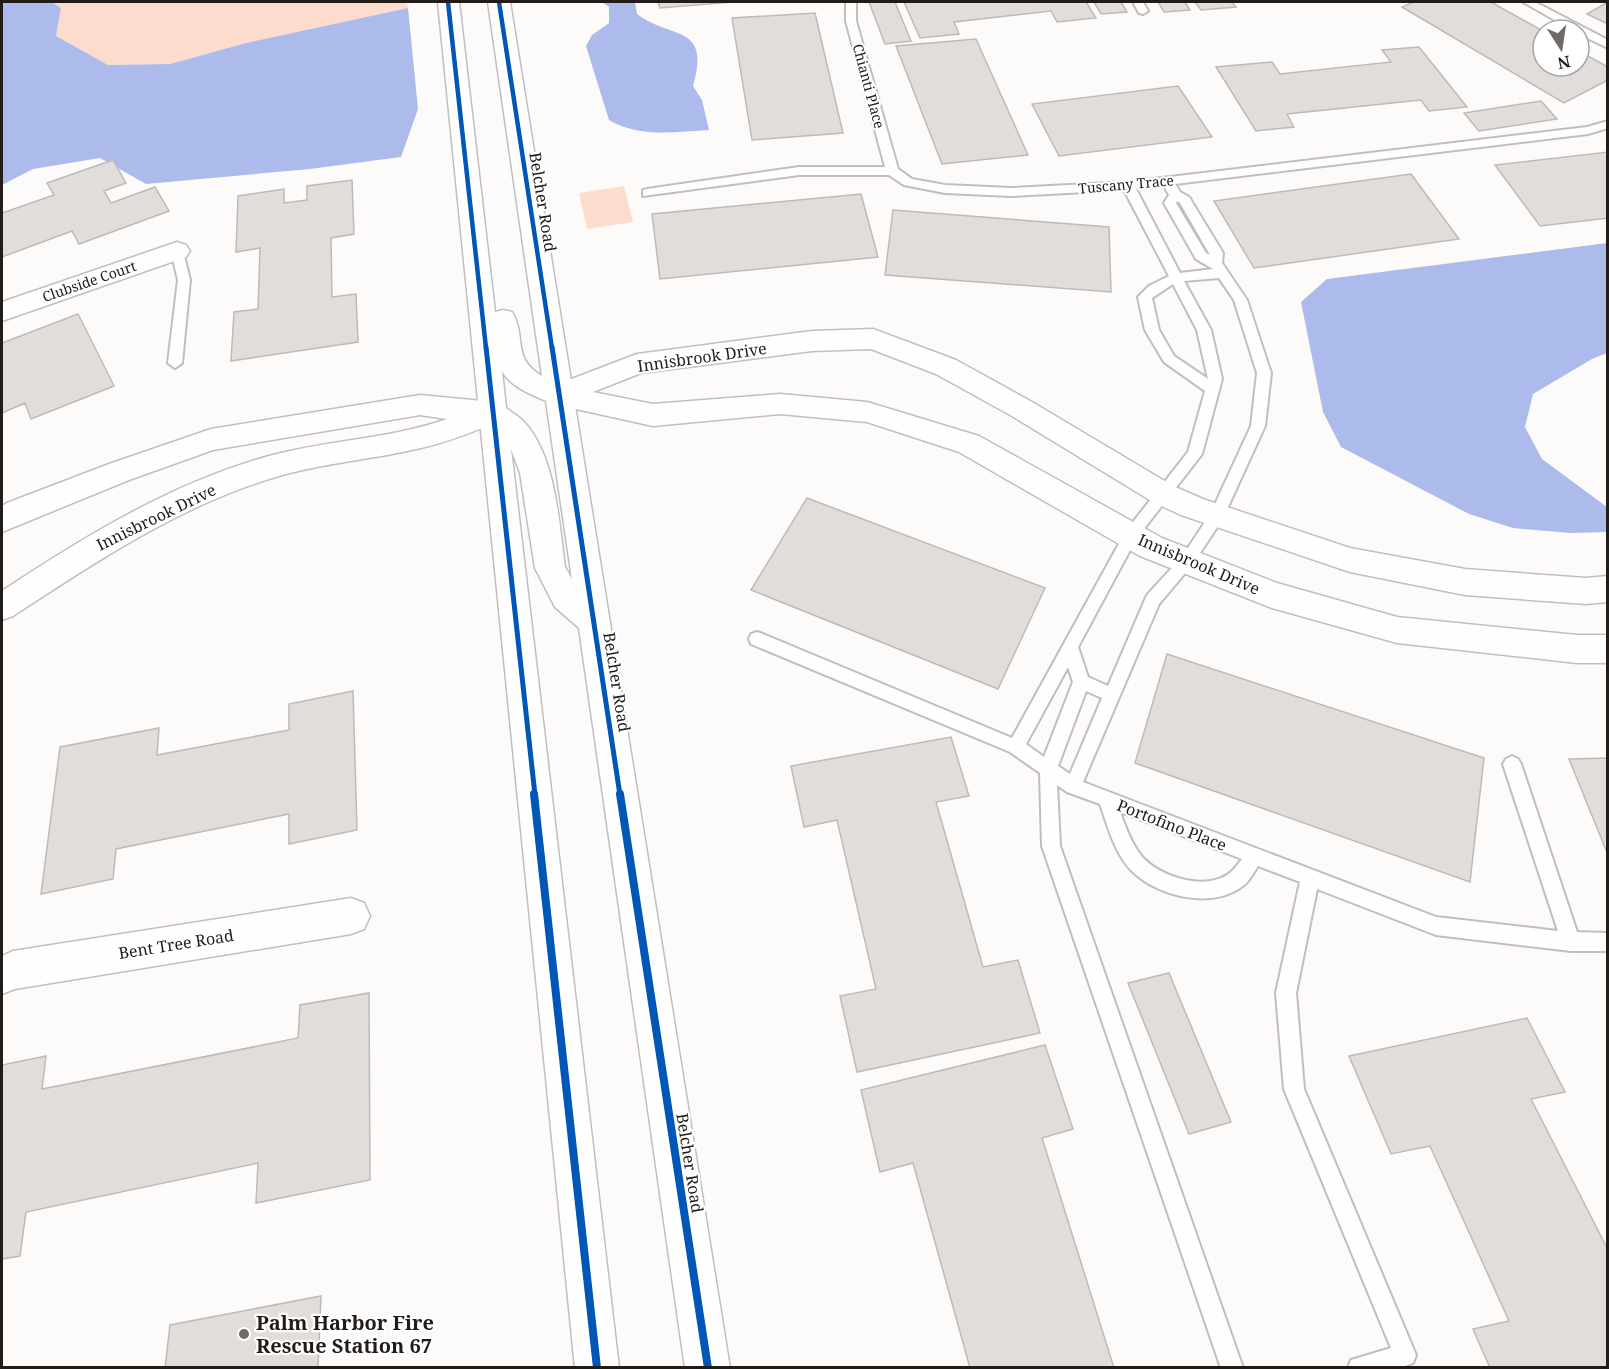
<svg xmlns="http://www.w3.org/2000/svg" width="1609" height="1369" viewBox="0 0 1609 1369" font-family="'Noto Serif',serif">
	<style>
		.green { fill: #fcdccc }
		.water { fill: #acbbeb }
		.building { fill: #e1dddb; stroke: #bebab8; stroke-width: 1.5 }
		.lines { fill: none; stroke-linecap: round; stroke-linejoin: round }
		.service-casing { stroke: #c3bebc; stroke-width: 4 }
		.minor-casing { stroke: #c3bebc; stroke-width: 3 }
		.tertiary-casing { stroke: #c3bebc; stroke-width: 3 }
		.secondary-casing { stroke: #c3bebc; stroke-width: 3 }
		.service { fill: #fffefe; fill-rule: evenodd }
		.minor { fill: #fffefe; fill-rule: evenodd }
		.tertiary { fill: #fffefe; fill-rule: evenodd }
		.secondary { fill: #fffefe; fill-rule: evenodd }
		.cycleway-far2-casing { stroke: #fff; stroke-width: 8 }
		.cycleway-far1-casing { stroke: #fff; stroke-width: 9 }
		.cycleway-casing { stroke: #fff; stroke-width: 11 }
		.cycleway-far2 { stroke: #0057b8; stroke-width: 4.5 }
		.cycleway-far1 { stroke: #0057b8; stroke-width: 5 }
		.cycleway { stroke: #0057b8; stroke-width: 8 }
		.poi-dot { fill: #6f6a68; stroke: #fff; stroke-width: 2 }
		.labels { text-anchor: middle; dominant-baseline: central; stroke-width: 4.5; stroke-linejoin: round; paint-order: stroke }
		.far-street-label { font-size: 14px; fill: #221c19; stroke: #fff }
		.street-label { font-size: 16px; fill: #221c19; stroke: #fff }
		.near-poi-label { font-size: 20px; font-weight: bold; fill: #221c19; stroke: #fff; text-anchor: start }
	</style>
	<rect width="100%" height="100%" fill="#fdfbfa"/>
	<path class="green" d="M52,2H407L408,8L246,43L170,64L108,65L56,36L61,8Z
		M624,186L633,222L587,229L579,193Z"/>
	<path class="water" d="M2,2H52L61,8L56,36L108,65L170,64L246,43L408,8L418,109L401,157L310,169L146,184L100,158L33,169L2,185Z
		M602,2H635L637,14C671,40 711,23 693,86L702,100L709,130C676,132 639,138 609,120L586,46L592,35L609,23V7Z
		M1607,243V353L1592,359L1533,394L1525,427L1542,459L1607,507V532L1570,533L1513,528L1469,514L1341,447L1323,412L1301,302L1327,279Z"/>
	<path class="building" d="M658,2H733L660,8Z
		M869,2H895L911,41L885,44Z
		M904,2H1086L1096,18L1057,22L1051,11L954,22L959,34L920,38Z
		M1094,2H1121L1127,12L1101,14Z
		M1158,2H1185L1190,10L1164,12Z
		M1195,2H1232L1236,7L1201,10Z
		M1414,2H1491L1543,31V66H1579V51L1608,67V80L1564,103L1402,7Z
		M1608,2V24L1587,14Z
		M815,13L843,133L752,140L732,18Z
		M976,39L1028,155L942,164L896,46Z
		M1419,47L1467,107L1429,111L1421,100L1287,114L1294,127L1256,131L1216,67L1272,62L1280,74L1391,62L1382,50Z
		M1178,86L1212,137L1059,156L1032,104Z
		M1541,101L1557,119L1479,131L1464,113Z
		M1608,152V218L1540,226L1495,165Z
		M113,160L126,183L104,191L111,203L155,187L169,211L79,244L72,231L2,257V213L54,195L47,183Z
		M1411,174L1459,239L1254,268L1214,201Z
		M352,180L354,234L331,238L332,297L356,294L358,342L231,361L234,312L258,309L260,248L236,252L238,196L284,189V203L307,200V186Z
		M861,194L878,257L660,279L652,214Z
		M893,210L1109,227L1111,292L885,275Z
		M78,314L114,386L31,419L25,403L2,413V343Z
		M807,498L1045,588L998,689L751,590Z
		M1167,654L1484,758L1470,882L1135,763Z
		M353,691L357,830L289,844V814L116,849L113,879L41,894L60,747L159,728L157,755L289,730V704Z
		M951,737L969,796L936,802L983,967L1018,960L1040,1033L857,1072L840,996L876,989L837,820L804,827L791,766Z
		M1608,758V855L1569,759Z
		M1169,973L1231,1122L1189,1134L1128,983Z
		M369,993L370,1180L256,1203L258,1163L26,1212L20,1256L2,1259V1065L46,1056L42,1089L298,1038L300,1005Z
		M1527,1018L1565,1092L1531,1099L1608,1250V1368H1490L1473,1329L1509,1321L1430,1146L1391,1154L1349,1056Z
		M1045,1045L1073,1129L1042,1138L1114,1368H970L913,1163L880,1172L861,1090Z
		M321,1296L318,1368H165L170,1325Z"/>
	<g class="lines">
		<g class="service-casing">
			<path id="service" d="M846,2H856V21L898,169L912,179L945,185L1011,188L1128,182L1587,127L1608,121V128L1588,134L1175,184L1180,192L1189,197L1223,253L1222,263L1247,300L1271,373L1265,426L1222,520L1192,565L1159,604L1083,782L1436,917L1558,931L1503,764L1506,759L1512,756L1518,759L1521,764L1577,932L1608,933V951H1571L1436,935L1317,889L1296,993L1304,1089L1416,1355L1413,1363L1405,1366L1348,1368L1351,1360L1391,1348L1284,1089L1276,993L1300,882L1258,866C1254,872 1250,880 1244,885C1214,910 1158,897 1132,871C1115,854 1108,827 1100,804L1067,792L1057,785L1060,846L1243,1368H1221L1042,846L1040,773L1010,752L751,644L749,639L751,634L757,632L763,634L1012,738L1126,531L1188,452L1205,391L1164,362L1145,330L1138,297L1149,286L1169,276L1124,190L1011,196L945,193L904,185L889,175H799L643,196V190L647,189L799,167H885L846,21ZM1164,186L1169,195L1164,203L1196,259L1213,269L1180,273L1136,189ZM1177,201L1180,203L1210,255L1206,253L1176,203ZM1219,278L1234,300L1257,373L1251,426L1211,513L1182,557L1147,595L1108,686L1088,677L1078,647L1136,539L1202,454L1222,379L1211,330L1184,281ZM1173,284L1197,330L1208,379L1174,356L1159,330L1152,298ZM1068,667L1073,682L1044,757L1026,744ZM1086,691L1102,698L1070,774L1058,766ZM1120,812L1242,859C1236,867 1230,875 1221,878C1197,888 1161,876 1143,858C1132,845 1126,828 1120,812Z
				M1133,2H1143L1148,11L1143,14L1139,13Z
				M1523,2H1535L1608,40V48L1579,34V30H1572Z
				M177,247L183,251L190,280L182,363L175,368L168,363L178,280L171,251Z"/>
		</g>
		<g class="minor-casing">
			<path id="minor" d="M177,242L186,245L190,251L186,257L2,321V302Z
				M873,329L956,360L1032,402L1173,486L1203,499L1350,548L1465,569L1586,578L1608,576V602L1586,604L1465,595L1350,572L1181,515L1153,502L1012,416L936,374L871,349L812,351L641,373L593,392L653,404L780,394L867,402L979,436L1162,538L1277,583L1397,617L1577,635H1608V663H1577L1397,643L1272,608L1140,556L959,452L867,422L780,414L653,426L558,405L548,402L544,395L548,388L637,354L812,331Z
				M351,898L364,903L370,916L364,929L351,934L15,989L2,994V956L13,951Z"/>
		</g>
		<g class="tertiary-casing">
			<path id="tertiary" d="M420,395L493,402L503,406L507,413L503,420C476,430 449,442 421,448C371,460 319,463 269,479C176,508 94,563 13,616L2,620V591C85,536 172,483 269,456C328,440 390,439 447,419L420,415L213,450L129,480L2,532V506L7,503L109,464L211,429Z"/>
		</g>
		<g class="secondary-casing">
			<path id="secondary" d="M438,2H459L495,312L503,310L512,312C527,337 511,358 542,376L488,2H510L730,1368H685L579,628L555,607L535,568L520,473L511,449L619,1368H575ZM502,371C511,387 530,394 546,401L572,579L565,567C559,523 556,458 525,423C520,417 512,413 506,408Z"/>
		</g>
		<use href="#service" class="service"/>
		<use href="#minor" class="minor"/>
		<use href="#tertiary" class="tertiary"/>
		<use href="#secondary" class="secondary"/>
		<g class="cycleway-far2-casing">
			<path id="cycleway-far2" d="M448,2L486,348
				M499,2L552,348"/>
		</g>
		<g class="cycleway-far1-casing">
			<path id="cycleway-far1" d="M486,347L535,795
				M552,347L620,795"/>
		</g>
		<g class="cycleway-casing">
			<path id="cycleway" d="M534,794L597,1368
				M620,794L708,1368"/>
		</g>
		<use href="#cycleway-far2" class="cycleway-far2"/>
		<use href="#cycleway-far1" class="cycleway-far1"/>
		<use href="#cycleway" class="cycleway"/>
	</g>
	<circle class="poi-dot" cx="244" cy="1334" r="6"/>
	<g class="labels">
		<g class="far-street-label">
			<text transform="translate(869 86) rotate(75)">Chianti Place</text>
			<text transform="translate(1126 184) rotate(-5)">Tuscany Trace</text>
			<text transform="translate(89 281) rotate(-19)">Clubside Court</text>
		</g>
		<g class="street-label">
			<text transform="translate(543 202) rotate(81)">Belcher Road</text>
			<text transform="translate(702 357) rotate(-8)">Innisbrook Drive</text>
			<text transform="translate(156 517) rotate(-26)">Innisbrook Drive</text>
			<text transform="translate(1199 564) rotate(23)">Innisbrook Drive</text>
			<text transform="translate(617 682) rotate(81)">Belcher Road</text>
			<text transform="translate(1172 825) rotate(21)">Portofino Place</text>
			<text transform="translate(176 944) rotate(-9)">Bent Tree Road</text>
			<text transform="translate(690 1163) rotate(81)">Belcher Road</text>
		</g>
		<g class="near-poi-label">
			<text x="256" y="1322">Palm Harbor Fire<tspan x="256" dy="23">Rescue Station 67</tspan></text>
		</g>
	</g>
	<rect width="1609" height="1369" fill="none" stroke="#221c19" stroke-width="6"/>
	<g transform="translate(1561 48) rotate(168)"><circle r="28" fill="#ffffff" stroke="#a7a4a3" stroke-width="1.5"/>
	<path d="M0-4.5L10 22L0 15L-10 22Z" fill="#6f6a68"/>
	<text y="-9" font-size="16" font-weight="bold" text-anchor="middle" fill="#221c19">N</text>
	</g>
</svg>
